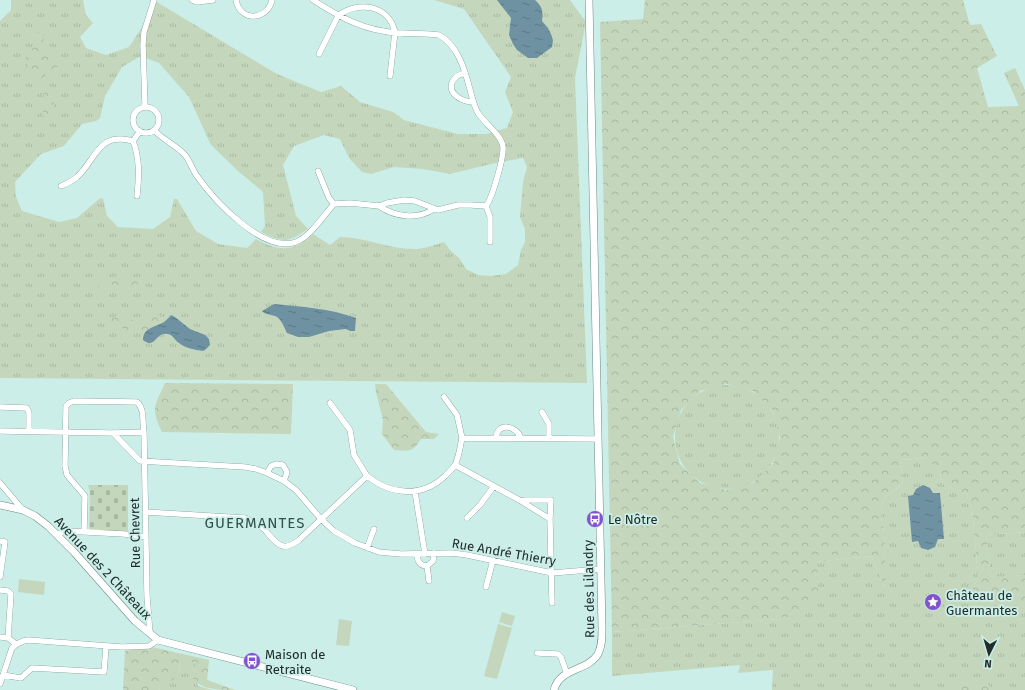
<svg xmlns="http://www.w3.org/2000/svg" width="1025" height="690" viewBox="0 0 1025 690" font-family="'Fira Sans',sans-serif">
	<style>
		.grass { fill: url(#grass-tufts); fill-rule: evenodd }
		.forest { fill: url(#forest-crowns); fill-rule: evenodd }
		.cemetery { fill: url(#cemetery-stones) }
		.pitch { fill: #c4d7bd }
		.water { fill: url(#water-ripples) }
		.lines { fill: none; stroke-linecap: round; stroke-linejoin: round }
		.minor-casing { stroke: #6a8a84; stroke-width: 6 }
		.major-casing { stroke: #6a8a84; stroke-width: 8 }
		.minor { stroke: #fff; stroke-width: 5.5 }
		.major { stroke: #fff; stroke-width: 7 }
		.labels { text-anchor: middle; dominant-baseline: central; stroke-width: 3.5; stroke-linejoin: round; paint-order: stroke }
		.poi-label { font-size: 13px; fill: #202d2b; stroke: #cbeee8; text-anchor: start }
		.street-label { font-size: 13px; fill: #202d2b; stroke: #cbeee8 }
		.quarter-label { font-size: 15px; letter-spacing: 1px; fill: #32514c; stroke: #cbeee8 }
	</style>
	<defs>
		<pattern id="grass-tufts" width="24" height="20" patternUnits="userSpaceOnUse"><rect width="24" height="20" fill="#c4d7bd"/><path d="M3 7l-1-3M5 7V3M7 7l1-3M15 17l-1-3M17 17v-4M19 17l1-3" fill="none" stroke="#a8b9a3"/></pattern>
		<pattern id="forest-crowns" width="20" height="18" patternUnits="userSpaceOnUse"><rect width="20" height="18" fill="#c4d7bd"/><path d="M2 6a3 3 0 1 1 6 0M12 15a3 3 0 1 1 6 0" fill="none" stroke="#a8b9a3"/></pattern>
		<pattern id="cemetery-stones" width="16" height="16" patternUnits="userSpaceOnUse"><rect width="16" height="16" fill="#c4d7bd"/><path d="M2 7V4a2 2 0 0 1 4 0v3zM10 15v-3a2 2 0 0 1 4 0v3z" fill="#a8b9a3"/></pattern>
		<pattern id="water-ripples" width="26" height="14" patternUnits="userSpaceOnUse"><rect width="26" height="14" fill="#6f92a3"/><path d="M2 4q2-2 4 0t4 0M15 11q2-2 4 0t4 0" fill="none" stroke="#5b7885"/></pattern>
	</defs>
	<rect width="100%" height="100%" fill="#cbeee8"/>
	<path class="grass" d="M11,0H83L86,15L93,23L80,37L86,48L106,55L129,47L148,18L155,1L277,74L321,92L341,86L360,102L393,112L404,120L458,134H486L507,128L513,112L505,92L511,77L464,9L434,0H570L586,22L575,78L587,383L0,378V21L11,10ZM141,56L159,63L189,97L211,145L238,171L263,192L265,226L261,232C284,243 287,243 308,229L296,216L283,165L294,146L324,135L340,139L349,158L362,172L371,174L394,167L423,169L450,174L491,164L523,158L527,167L523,182L520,217L525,229V242L521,250L518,265L506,274L491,276L478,275L466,269L459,258L450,250L444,242C435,245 426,248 417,249C390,250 366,237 340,237L330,245L313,234C295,253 277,251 256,239L247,248L218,244L196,231L177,199H174L170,217L153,229L118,227L107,216L103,198L99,199L77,218L59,222L22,211L16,197L15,182L41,154L64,146L82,124L96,121L100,118L105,96L122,67Z
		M675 437a52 52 0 1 1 104 0a52 52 0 1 1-104 0Z
		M927,458L939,470L943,484L966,494L972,509L976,551L978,578L973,589L972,598L975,605L988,609L1025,606V690H990L988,685L967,684L961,682L954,690H772L773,670L738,673L740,665L612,676V632L780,619L796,611L817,579V562L871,556L885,588L884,533L881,516L883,499L903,483L900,460Z
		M1025,532V575L991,578L986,535Z
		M180,662H192L196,665L194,672L198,686L212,690H159L179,673Z"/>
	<path class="forest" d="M645,0H963L970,25L981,24L997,56L977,68L988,107L1019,106L1004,73L1015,68L1025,90V532L986,535L991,577L1025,575V606L988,609L975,605L972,598L973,589L978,578L976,551L972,509L966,494L943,484L939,470L926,458L900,460L903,483L883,499L881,516L884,533L886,590L871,556L817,562L819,600L780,619L612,632L600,22L643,19ZM727,384L753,391L773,411L780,438L773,464L753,483L726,490L700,483L680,464L673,437L681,410L700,391Z
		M40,30L44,34C43,43 43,46 51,51V57L58,63L57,68L46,71C42,87 60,98 52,116L48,117L43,116L44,85C35,76 24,67 26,54L32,51L35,38H38L36,34Z
		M101,276L110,278L118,276H125L130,277L137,281L138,285L135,288L117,287L110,290L98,286V281Z
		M155,313L160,316L162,322L150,328L144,334L117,327L111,322L110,319L116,316L145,323Z
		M165,383L293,384L291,434L162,432C150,407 155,406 165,383Z
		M375,384H386L426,432L439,434L434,439H421C412,453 410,451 394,450L382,434L383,420L376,392Z
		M152,647L209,660L207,680L235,690C220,690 204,690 193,680L195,665L192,662H180L179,673L172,681L159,690H123L125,651Z
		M973,681L981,682L988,685L990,690H954V687L957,682H961L967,684Z"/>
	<path class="cemetery" d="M88,485H128V531L109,532L90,530L89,527L90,492Z"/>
	<path class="pitch" d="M19,579L45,582L44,595L18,592Z
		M502,612L515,616L512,626L499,622Z
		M339,619L352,621L349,646L336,645Z
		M498,624L512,628L497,679L484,676Z"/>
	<path class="water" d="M497,0H535C543,7 543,12 542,21L548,28L551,34L553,40L552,47L537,58H528L517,50L513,44L509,35L511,18Z
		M274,304C302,307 329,308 356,318L355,331H350L346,329L329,331L309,337H298L287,333C284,327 281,318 275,316C269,314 266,315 262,311Z
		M171,315L175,317L190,329L205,335L209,339L210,345L205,350L203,351C195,350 185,348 179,343C174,340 173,334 167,334C155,332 156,350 143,340C143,328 155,327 164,322C167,320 169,317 171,315Z
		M923,485L930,488L933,493H940L944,539H938L935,547L928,550L921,548L918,541L912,542L908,496L913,495L916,489Z"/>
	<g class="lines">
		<g class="minor-casing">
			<path id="minor" d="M192,0L197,2L213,0
				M236,0C240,22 267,21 272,0
				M313,0C335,14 357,27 383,31C401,35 420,32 439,35C457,45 464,67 469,86C472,96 473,104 478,113C484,123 502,135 503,147C504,157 492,199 486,206
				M319,54L338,16C358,0 389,5 395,32L390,76
				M465,73C462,74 458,75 456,77C443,90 459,101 472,102
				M145,106L143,45L144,32L154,0
				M133 120a13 13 0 1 1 26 0a13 13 0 1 1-26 0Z
				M154,130C163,140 176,145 185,155C190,161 192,169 197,176C214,200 263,254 296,242C310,237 324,215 334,204L350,203L379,206L387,203L404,200L415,201L438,210L458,205H471L486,206
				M133,141C140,159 139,177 137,196
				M318,171L329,198L334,204
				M61,186C67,184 72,181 77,177C96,160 98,131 133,141L140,131
				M379,206C395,217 417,220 434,209
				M486,206L490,217V242
				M444,397L457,415L462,438
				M330,403L350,430L354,455L367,476
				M0,407L27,408L29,413V431
				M542,412L549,424V439
				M0,431L113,433L144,432
				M113,433L140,461L245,467L256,469L267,473L284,481L296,490L321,519L334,531L355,543L379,552L401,554L452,553L467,555L552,573L601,569
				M496,438C497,422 516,425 521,438
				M455,465L521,501L550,519L552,603
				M267,473L271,466L276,464L283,465L287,472L284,481
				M0,483L23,510
				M415,492L425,554
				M521,501L526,500H551L550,519
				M145,512L245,518C252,521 258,524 264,529C276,542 281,554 299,540L367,476C391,495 422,498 445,476C448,473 452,469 455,465C459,457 460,447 462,438L598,439
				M467,518L480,505L494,486
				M84,532L85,496L67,475L65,466L66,406L69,403L74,401L137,402C145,409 142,422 144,432L147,596L150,633
				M57,534L66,531L124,534L146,537
				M0,541L5,542L0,577
				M367,548L374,529
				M417,554C417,561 420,566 427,566L433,561L434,553
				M427,566L429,581
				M486,587L493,560
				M0,590L8,591L11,594L8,638
				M0,637L8,638L16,644
				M537,653L558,654L561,657L567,674
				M3,675L21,678L32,668L104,672L106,647
				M0,684L12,648C17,643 21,641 28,640L122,647L149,646L158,640"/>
		</g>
		<g class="major-casing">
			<path id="major" d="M0,505L23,510L35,516L48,526L74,552L135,621L158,640L353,690
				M554,690C560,667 587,672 598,654C602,646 602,638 602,629L589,0"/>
		</g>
		<use href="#minor" class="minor"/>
		<use href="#major" class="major"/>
	</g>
	<defs>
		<g id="bus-disc" transform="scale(0.9)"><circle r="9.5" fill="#8154cd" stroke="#cbeee8"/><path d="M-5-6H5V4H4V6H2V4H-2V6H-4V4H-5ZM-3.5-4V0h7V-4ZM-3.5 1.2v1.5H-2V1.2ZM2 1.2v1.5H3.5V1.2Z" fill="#fff"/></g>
		<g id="sight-disc" transform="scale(0.9)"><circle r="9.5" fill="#8154cd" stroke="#cbeee8"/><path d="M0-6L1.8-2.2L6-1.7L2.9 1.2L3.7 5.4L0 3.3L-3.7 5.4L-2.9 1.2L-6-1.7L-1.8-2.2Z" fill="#fff"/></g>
	</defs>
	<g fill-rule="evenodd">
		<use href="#bus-disc" x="595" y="519"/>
		<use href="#sight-disc" x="933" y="602"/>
		<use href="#bus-disc" x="252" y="661"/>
	</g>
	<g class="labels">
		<g class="poi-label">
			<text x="608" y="519">Le Nôtre</text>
			<text x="946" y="595">Château de<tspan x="946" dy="15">Guermantes</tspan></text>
			<text x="265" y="654">Maison de<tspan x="265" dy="15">Retraite</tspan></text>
		</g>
		<g class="street-label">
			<text transform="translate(135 533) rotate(-91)">Rue Chevret</text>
			<text transform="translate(504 552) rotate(10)">Rue André Thierry</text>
			<text transform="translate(103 568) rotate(47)">Avenue des 2 Châteaux</text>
			<text transform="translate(589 589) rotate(-91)">Rue des Lilandry</text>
		</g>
		<g class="quarter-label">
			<text x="255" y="523">GUERMANTES</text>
		</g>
	</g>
	<g transform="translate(989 654) rotate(185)" stroke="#cbeee8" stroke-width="3" paint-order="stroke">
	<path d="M0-3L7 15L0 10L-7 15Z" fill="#202d2b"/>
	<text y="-6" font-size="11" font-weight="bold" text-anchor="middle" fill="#202d2b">N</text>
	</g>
</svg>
